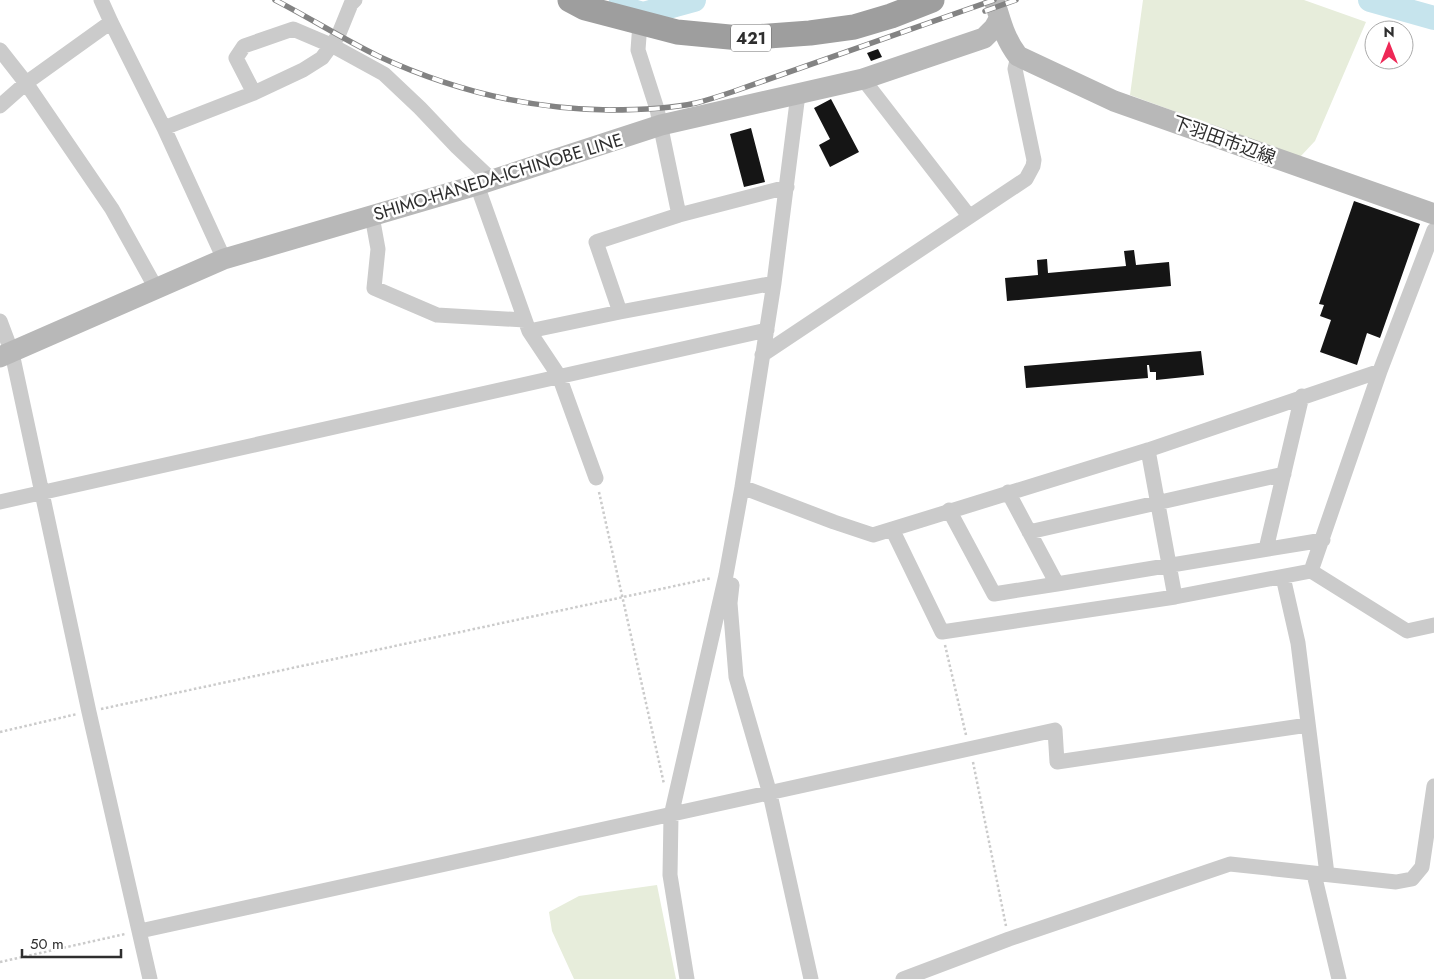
<svg xmlns="http://www.w3.org/2000/svg" width="1434" height="979" viewBox="0 0 1434 979" font-family="Jost,'Noto Sans JP',sans-serif">
	<style>
		.green { fill: #e7eddb }
		.lines { fill: none; stroke-linecap: round; stroke-linejoin: round }
		.river { stroke: #c6e4ed; stroke-width: 24 }
		.building { fill: #151515 }
		.path { stroke: #cbcbcb; stroke-width: 2.5; stroke-dasharray: 2.5 2.5; stroke-linecap: butt }
		.minor { stroke: #cbcbcb; stroke-width: 15 }
		.secondary { stroke: #b8b8b8; stroke-width: 21 }
		.trunk { stroke: #9e9e9e; stroke-width: 25 }
		.rail-casing { stroke: #838383; stroke-width: 5.5 }
		.rail { stroke: #fff; stroke-width: 4; stroke-dasharray: 11; stroke-linecap: butt }
		.labels { text-anchor: middle; dominant-baseline: central; stroke-width: 5; stroke-linejoin: round; paint-order: stroke }
		.shield { fill: #fff; stroke: #6d6d6d; stroke-width: 1 }
		.shield-label { font-size: 16px; font-weight: bold; fill: #2e2e2e }
		.street-label { font-size: 18px; fill: #2e2e2e; stroke: #fff }
	</style>
	<rect width="100%" height="100%" fill="#fff"/>
	<path class="green" d="M1143,0H1304L1366,22L1315,141L1300,157L1130,95Z
		M657,885L676,979H574L552,931L549,912L579,896Z"/>
	<g class="lines">
		<path class="river" d="M1370,0L1434,18
			M619,7L643,14L694,0"/>
	</g>
	<path class="building" d="M878,49L882,57L871,61L867,53Z
		M831,99L859,152L830,167L819,145L830,139L814,108Z
		M751,128L765,182L744,187L730,134Z
		M1354,201L1420,224L1380,338L1367,333L1357,365L1320,352L1331,320L1320,316L1324,305L1319,304Z
		M1134,250L1136,265L1169,262L1171,286L1007,301L1005,278L1038,275L1037,260L1047,259L1048,273L1126,266L1124,251Z
		M1201,351L1204,375L1156,380V372H1150L1149,365H1147L1148,378L1026,388L1024,366Z"/>
	<g class="lines">
		<path class="path" d="M599,492L664,784
			M945,645L966,735
			M101,709L712,578
			M0,732L77,714
			M973,762L1006,926
			M0,962L125,934"/>
		<path class="minor" d="M101,0L111,22L164,128L224,259
			M640,23L638,50L657,109L679,215
			M0,50L26,83L112,209L157,290
			M863,79L969,216
			M254,93L236,58L244,46L293,29L333,46L384,74L420,108L457,147L492,180
			M0,106L26,83L111,22
			M164,128L254,93L303,70L322,58L338,36L351,4L355,0
			M477,185L529,331L559,376L596,478
			M372,216L378,249L374,288L437,315L525,320
			M620,312L596,242L679,215L787,187
			M0,321L12,353L89,712L150,979
			M529,331L620,312L774,283
			M762,355L1026,179L1033,166L1034,160L1015,69L1018,56
			M1148,450L1175,597
			M742,487L834,522L873,535L1148,450L1380,371
			M1008,492L1057,584L1323,540
			M0,502L767,330
			M949,510L994,594L1057,584
			M892,529L942,632L1175,597L1311,571L1407,631L1434,625
			M1029,532L1284,474
			M1266,549L1302,396
			M1311,571L1380,371L1434,230
			M1283,577L1298,643L1327,874
			M732,585L730,603L736,677L770,794L811,979
			M1314,874L1339,979
			M140,931L1055,730L1057,762L1308,725
			M687,979L670,875L671,816L726,575L742,487L774,283L797,102L801,92
			M903,979L1009,939L1230,864L1396,882L1412,879L1422,867L1434,786"/>
		<path class="secondary" d="M994,0C1001,21 1004,38 1018,56L1114,101L1434,214
			M0,357L224,259L477,185L661,125L863,79L984,38L994,28L999,19"/>
		<path class="trunk" d="M570,0L585,8L677,32L740,38L810,33L854,27L891,16L932,0"/>
		<g class="rail-casing">
			<path id="rail" d="M275,0C310,18 343,39 378,56C451,90 529,109 609,110C638,110 668,109 696,103C708,100 720,96 732,92L994,0
				M985,11L1016,0"/>
		</g>
		<use href="#rail" class="rail"/>
	</g>
	<g class="labels">
		<rect class="shield" x="731" y="24.5" width="40" height="27" rx="4"/>
		<g class="shield-label">
			<text x="751" y="38">421</text>
		</g>
		<g class="street-label">
			<text transform="translate(1224 140) rotate(20)">下羽田市辺線</text>
			<text transform="translate(498 177) rotate(-17)">SHIMO-HANEDA-ICHINOBE LINE</text>
		</g>
	</g>
	<g transform="translate(1389 45)"><circle r="24" fill="#ffffff" stroke="#ababab"/>
	<path d="M0-4L9 19L0 12L-9 19Z" fill="#ee2856"/>
	<text y="-8" font-size="14" font-weight="bold" text-anchor="middle" fill="#2e2e2e">N</text>
	</g>
	<path d="M22 949v8h99v-8" fill="none" stroke="#2e2e2e" stroke-width="2.5"/>
	<text x="30" y="949" font-size="15" fill="#2e2e2e" stroke="#ffffff" stroke-width="4" paint-order="stroke">50 m</text>
</svg>
